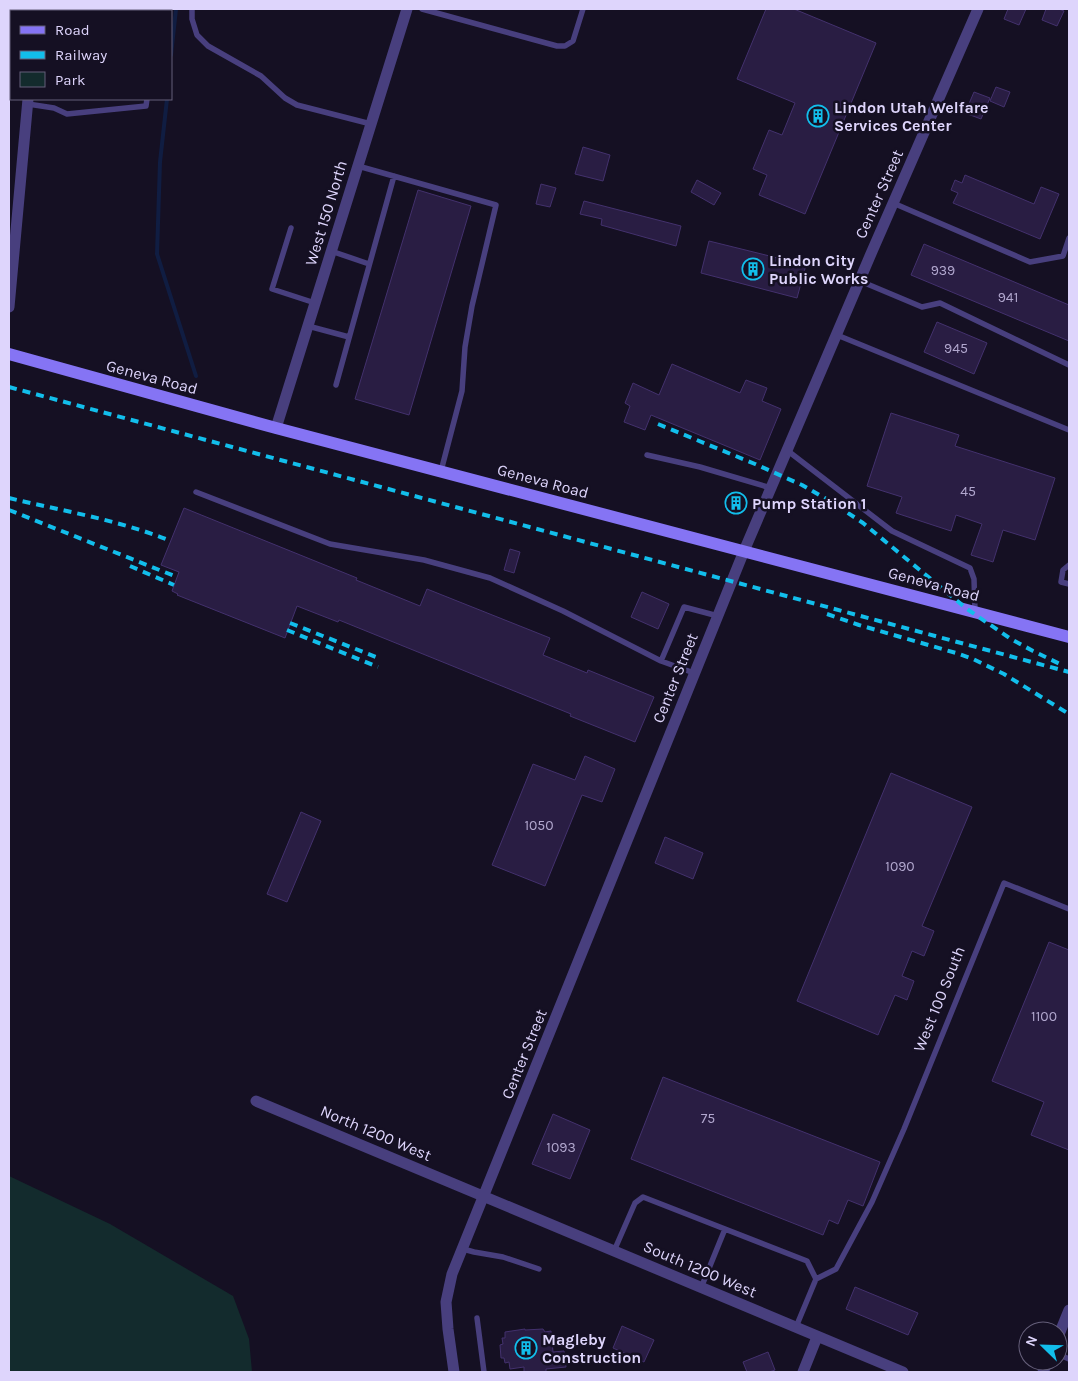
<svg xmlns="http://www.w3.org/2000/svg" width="1078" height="1381" viewBox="0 0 1078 1381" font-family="Karla,sans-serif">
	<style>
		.green { fill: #132b2d }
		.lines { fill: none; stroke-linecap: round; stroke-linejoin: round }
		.stream { stroke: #101d42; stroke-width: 4 }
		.building { fill: #291d43; stroke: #43316d }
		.lane { stroke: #483f7e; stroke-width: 5.5 }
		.street { stroke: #483f7e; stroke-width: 11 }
		.secondary { stroke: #8574f4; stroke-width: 12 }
		.rail { stroke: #12beeb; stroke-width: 4; stroke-dasharray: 8 6; stroke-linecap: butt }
		.labels { text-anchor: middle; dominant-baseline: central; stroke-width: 5; stroke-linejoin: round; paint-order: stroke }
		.number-label { font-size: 14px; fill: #b1a7ce }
		.poi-label { font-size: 16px; font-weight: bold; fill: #ded5fc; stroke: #151023; text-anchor: start }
		.street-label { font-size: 16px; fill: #ded5fc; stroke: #151023 }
	</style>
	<rect width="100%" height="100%" fill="#151023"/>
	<path class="green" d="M9,1176L110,1224L233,1296L249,1339L252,1372H9Z"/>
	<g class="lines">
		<path class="stream" d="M171,55L176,9
			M167,99L160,162L157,254L196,376"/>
	</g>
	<path class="building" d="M766,9H794L876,43L805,214L759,195L767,175L753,169L769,130L782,135L795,103L737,79Z
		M1008,9H1026L1019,25L1004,19Z
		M1046,9H1059L1064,11L1057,26L1042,20Z
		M996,87L1010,92L1004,107L990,101Z
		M974,92L990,98L981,119L965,113Z
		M583,147L610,155L603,181L575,174Z
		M965,175L1034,204L1041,187L1059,194L1040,239L953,203L958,193L951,190L955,180L962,183Z
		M697,180L721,193L714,205L691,192Z
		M541,184L556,188L550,207L536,204Z
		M418,190L471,206L409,415L355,399Z
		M584,201L681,226L676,246L601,225L602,219L580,214Z
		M709,241L806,265L797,298L701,273Z
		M924,244L1069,305V341L911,275Z
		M937,322L987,343L974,374L924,352Z
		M672,364L740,393L746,380L767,388L762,401L781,409L760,460L651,415L645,430L624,422L630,406L625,403L633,383L659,395Z
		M891,413L959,435L955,446L1055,478L1035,540L1003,530L993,562L971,555L982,524L956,515L951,531L896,513L902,497L867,486Z
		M184,508L357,578L356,580L420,606L427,589L550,638L543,655L587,673L588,670L654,697L635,742L570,716L571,714L339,620L338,622L297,606L285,638L177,595L178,594L172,591L179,572L161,565Z
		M510,549L520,552L514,573L504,570Z
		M642,592L669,604L658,629L631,617Z
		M585,756L615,769L602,802L582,795L545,886L492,865L533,764L575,780Z
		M891,773L972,807L922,926L934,931L924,956L912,951L902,976L914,981L907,1000L895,995L878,1035L797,1001Z
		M301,812L321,821L287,902L267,894Z
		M665,837L703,853L693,879L655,863Z
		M1049,942L1069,950V1150L1031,1135L1044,1102L992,1081Z
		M663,1077L880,1162L863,1206L848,1200L838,1224L829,1220L823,1235L631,1159Z
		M553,1114L590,1130L570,1179L532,1164Z
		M855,1287L918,1313L908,1335L846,1309Z
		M622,1326L654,1340L644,1362L613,1348Z
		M525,1329V1330L543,1329L545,1332L551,1331L553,1352L564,1351L566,1367L546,1369V1372H524V1367L510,1369L509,1362L505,1363L504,1358H501L500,1345L503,1344L502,1338H505V1332Z
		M768,1352L775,1370L769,1372H747L743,1362Z"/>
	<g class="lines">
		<path class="lane" d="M192,9V19L197,35L208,46L261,76L285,98L297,105L371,124
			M422,9L557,46H565L573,41L583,9
			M25,11V9
			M150,11V9
			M28,104L54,108L67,114L146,106L147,99
			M358,166L496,205L472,306L465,347L462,391L441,471
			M893,203L1030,262L1063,256L1069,238
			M291,228L272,289L315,303
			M331,251L369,264
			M860,281L922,307L940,303L1069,365
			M308,326L349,337
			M837,335L1069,430
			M336,385L394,176
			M788,451L892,531L970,568L974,579L975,611
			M647,455L700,467L771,488
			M196,492L330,544L424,560L490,578L563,611L661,661L694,673
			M1069,565L1063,570L1061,582L1069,584
			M661,661L684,607L718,616
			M463,1249L474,1252L503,1257L539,1269
			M614,1251L635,1203L643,1197L807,1261L816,1279L796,1327
			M816,1279L836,1269L872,1202L904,1129L1004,883L1069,909
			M701,1288L725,1229
			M477,1318L484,1372
			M1058,1354L1069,1359"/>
		<path class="street" d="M9,307L28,99
			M276,428L407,9
			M256,1101L903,1372
			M1058,1337L1069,1310
			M454,1372L448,1329L446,1302L452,1274L744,551L870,256L978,9
			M803,1372L817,1337
			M1043,1372L1048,1361"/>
		<path class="secondary" d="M9,354L276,428L1069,637"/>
		<path class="rail" d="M9,387L1069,672
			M658,424L755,464L802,485L833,503L863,523L967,609L1011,639L1033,651L1060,664
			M9,498C63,511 119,520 171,541
			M9,510L177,577
			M130,566L174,585
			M827,614L859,625L956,653L973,659L1004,674L1069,714
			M290,623L381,659
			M287,630L378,667"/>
	</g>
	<defs>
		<g id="building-ring" transform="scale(1.125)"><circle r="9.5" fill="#151023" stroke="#12beeb" stroke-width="1.5"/><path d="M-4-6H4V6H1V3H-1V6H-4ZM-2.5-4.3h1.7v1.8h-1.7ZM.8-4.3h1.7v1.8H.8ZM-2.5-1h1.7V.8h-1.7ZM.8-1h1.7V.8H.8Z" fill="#12beeb"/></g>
	</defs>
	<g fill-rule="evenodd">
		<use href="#building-ring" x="818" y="116"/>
		<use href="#building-ring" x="753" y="269"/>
		<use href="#building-ring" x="736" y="503"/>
		<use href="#building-ring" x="526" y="1348"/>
	</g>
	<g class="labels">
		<g class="number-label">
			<text x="943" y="270">939</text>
			<text x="1008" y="297">941</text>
			<text x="956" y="348">945</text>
			<text x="968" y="491">45</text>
			<text x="539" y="825">1050</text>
			<text x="900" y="866">1090</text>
			<text x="1044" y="1016">1100</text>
			<text x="708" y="1118">75</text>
			<text x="561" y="1147">1093</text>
		</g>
		<g class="poi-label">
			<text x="834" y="107">Lindon Utah Welfare<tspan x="834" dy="18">Services Center</tspan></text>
			<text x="769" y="260">Lindon City<tspan x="769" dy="18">Public Works</tspan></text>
			<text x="752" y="503">Pump Station 1</text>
			<text x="542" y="1339">Magleby<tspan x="542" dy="18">Construction</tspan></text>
		</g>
		<g class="street-label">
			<text transform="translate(879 194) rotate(-66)">Center Street</text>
			<text transform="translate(326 213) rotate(-73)">West 150 North</text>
			<text transform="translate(152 377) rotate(15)">Geneva Road</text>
			<text transform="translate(543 481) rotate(15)">Geneva Road</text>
			<text transform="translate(934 584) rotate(15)">Geneva Road</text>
			<text transform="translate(675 678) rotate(-68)">Center Street</text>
			<text transform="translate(939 999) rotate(-68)">West 100 South</text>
			<text transform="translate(524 1054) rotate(-68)">Center Street</text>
			<text transform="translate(376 1133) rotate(23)">North 1200 West</text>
			<text transform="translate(700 1269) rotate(23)">South 1200 West</text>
		</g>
	</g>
	<rect width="1078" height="1381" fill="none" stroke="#ded5fc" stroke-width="20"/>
	<rect x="10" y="10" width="162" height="90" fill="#151023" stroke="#655f7a"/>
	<rect x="20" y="26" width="25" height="8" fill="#8574f4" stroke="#655f7a"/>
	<text x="55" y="35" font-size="15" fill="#ded5fc">Road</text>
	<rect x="20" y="51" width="25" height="8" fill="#12beeb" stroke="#655f7a"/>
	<text x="55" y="60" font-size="15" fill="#ded5fc">Railway</text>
	<rect x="20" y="72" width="25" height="15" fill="#132b2d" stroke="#655f7a"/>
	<text x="55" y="85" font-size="15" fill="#ded5fc">Park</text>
	<g transform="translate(1043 1346) rotate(293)"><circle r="24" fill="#151023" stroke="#655f7a"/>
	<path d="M0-4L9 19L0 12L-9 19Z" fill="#12beeb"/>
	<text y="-8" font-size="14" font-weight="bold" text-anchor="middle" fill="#ded5fc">N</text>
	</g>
</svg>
